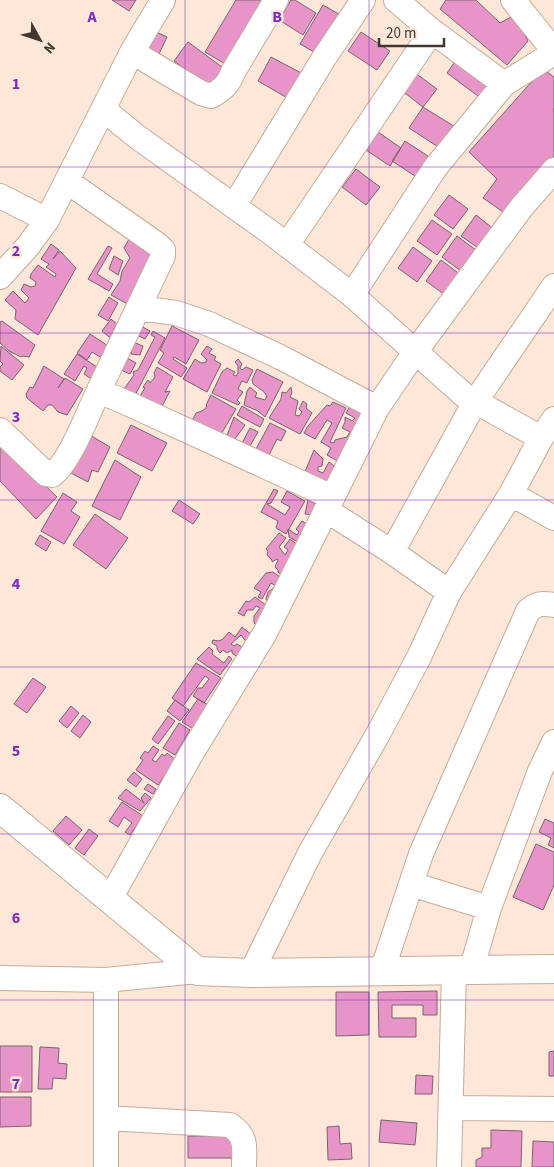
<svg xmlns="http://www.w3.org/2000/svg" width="554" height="1167" viewBox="0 0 554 1167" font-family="'Source Sans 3',sans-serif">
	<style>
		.building { fill: #e794c8; stroke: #7c6371 }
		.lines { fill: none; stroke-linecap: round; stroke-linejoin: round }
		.minor-casing { stroke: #c5ab9a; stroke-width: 26 }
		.tertiary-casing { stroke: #c5ab9a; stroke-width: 30 }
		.minor { stroke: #fff; stroke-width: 24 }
		.tertiary { stroke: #fff; stroke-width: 28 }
		.grid { fill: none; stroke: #7b2cbf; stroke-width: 1; stroke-opacity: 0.55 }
		.grid-label { font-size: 16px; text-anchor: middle; font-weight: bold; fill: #7b2cbf; stroke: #fde7d8; stroke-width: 5; stroke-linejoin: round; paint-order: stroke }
	</style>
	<rect width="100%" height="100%" fill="#fde7d8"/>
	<path class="building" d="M112,0H136L129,11Z
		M236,0H273L232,68L205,52Z
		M291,0H295L316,13L303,35L279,20Z
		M446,0H476L500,23L515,15L528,41L507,65L440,9Z
		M323,5L349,20L323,57L300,44Z
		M152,30L167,37L159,54L144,47Z
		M361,32L390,51L377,70L348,51Z
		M188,42L229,72L215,91L174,61Z
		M459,56L494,82L482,99L447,73Z
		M271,57L305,75L291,100L258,81Z
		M543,69L554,77V108L553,110L554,112V163L509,216L483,198L497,179L469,152Z
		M414,72L437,89L423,107L401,90Z
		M423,107L457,128L443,150L409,128Z
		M378,132L401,148L390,166L366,150Z
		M405,141L437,162L424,182L392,161Z
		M356,169L380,187L366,205L342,187Z
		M449,195L468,209L453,229L434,215Z
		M476,215L495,230L481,250L461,236Z
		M432,220L452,234L437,255L417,241Z
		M457,236L476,250L461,271L442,257Z
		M129,239L161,255L133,307L111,295L120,281L122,271L130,258L124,248Z
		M51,244L59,250L53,259L60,251L76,268L38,335L15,319L16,310L5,300L13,291L25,303L29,298L21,290L24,284L31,287L35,286L36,282L30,278L31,274L38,265L55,277L56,274L46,267L49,264L41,259Z
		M108,246L112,248L97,274L113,284L109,291L88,279Z
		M413,247L432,261L417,282L398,268Z
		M114,256L123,261L118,275L109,269Z
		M441,260L461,275L445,295L426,281Z
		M109,297L118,303L108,321L98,315Z
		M111,319L117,324L113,330L119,335L114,341L102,331Z
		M2,321L35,345L29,357L23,356L21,357L9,351L0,343V322Z
		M141,326L150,331L145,339L137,335Z
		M172,326L199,340L186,364L174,357L173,359L187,368L181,377L158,363L164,353L160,350Z
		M153,331L165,338L133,399L124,389L134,375L133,372L138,370L155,337L151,335Z
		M90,334L113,349L105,360L92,352L87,360L77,353Z
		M133,342L143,346L140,355L131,354Z
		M1,346L24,365L12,380L0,371V367L3,364L0,361Z
		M207,346L212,349L209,353L216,357L214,360L221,364L207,392L183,379L195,359L201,363L206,362L207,360L201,354Z
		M77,354L100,369L93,380L84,374L87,368L84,366L75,381L64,374Z
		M127,358L136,363L130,374L121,370Z
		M238,359L242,364L240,368L242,370L246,367L253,370L247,383L242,381L238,389L243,392L237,400L240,403L238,405L212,393L222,372L227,368L235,372L233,375L236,376L238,373V366L235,362Z
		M44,366L64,379L58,388L65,378L83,389L67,415L58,412L52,405H48L43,411L27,398L26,394L30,387L33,388Z
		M157,367L173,377L165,392L170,391L160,410L140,396L145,388L143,387L148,380L150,383L155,377L154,373Z
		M257,369L283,382L265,417L258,411L244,405L247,391L250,387L257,393L255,397L265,400L267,396L263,391L253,384L252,380Z
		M291,387L292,393L290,397L298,401L295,415L299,416L302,412L299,409L303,401L307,404L306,408L312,413L300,434L269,418L281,399L282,392L286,393Z
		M211,395L236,409L220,436L194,424L193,419L196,413L202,411L206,408L207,403Z
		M333,402L346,408L330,442L334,443L335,440L347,437L350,432L342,428L345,422V417L352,421L355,418L346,413L351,404L369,415L341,463L327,455L331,448L321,442L332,423L327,420L315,439L304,433L308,426L327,405L330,406Z
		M242,406L264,419L260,427L237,415Z
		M234,417L245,425L232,443L226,438Z
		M270,423L286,431L281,441L277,439L268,457L255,451Z
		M131,425L167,443L152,471L117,453Z
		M250,428L258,432L247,451L240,447Z
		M88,434L110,447L98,472L92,470L88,482L71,473Z
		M0,441L57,497L36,519L0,481Z
		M314,450L323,459L322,466L318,467V471L323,473L329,462L338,469L331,486L304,474Z
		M115,460L141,477L120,520L92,506Z
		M274,489L278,491L271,503L267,504L285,515L290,507L281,502L287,491L305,501L286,534L276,528L278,521L261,512Z
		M63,493L77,502L71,511L80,517L64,544L41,531Z
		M179,500L200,514L193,524L172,511Z
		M308,500L320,506L316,515L305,514Z
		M95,514L128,538L106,569L73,545Z
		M302,521L310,526L300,543L289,537L288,529L297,535L299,532L296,529Z
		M279,533L286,538L279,547L285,555L288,550L284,547L290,539L299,546L283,576L278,572V570L275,567L278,560L277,559L272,562V560L267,555L268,551L266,549Z
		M40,535L51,542L46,551L35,544Z
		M273,572L284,580L268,602L266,599L268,592L276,586L271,583L262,599L258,597L261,592L254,588L266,573Z
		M255,597L270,608L256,625L254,623V616L260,608L256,606L253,610H247L244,616L238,613L246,601L249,602Z
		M242,627L253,636L247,643L241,635L231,644L234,646L237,644L245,649L239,658L232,653V650L227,653L223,650L220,653L217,649V646L212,643L213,640L219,641L223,639L229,632L235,637Z
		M209,647L213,651L212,654L224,663L229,656L232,659L220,675L197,659Z
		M196,663L221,678L204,703L193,696L198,688H202L209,679L205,676L183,706L172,698Z
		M33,678L46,687L27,713L14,704Z
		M198,699L210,706L195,730L182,722Z
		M175,700L189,710L180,721L167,711Z
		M71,706L79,713L67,728L59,721Z
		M83,715L91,722L80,738L71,731Z
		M168,716L175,721L158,744L152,739Z
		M179,723L190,730L175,755L163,748Z
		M153,746L159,750L152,760L156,762L162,754L165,756L167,753L176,760L158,785L136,770L143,760L140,758L145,751L148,753Z
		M134,772L142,779L136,787L127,780Z
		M148,784L156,789L153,794L144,789Z
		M126,789L144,803L141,798L145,793L151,798L140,811L118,798Z
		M122,802L143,816L130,835L125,832L132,823L124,817L118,827L109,821Z
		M66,816L82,830L69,845L53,831Z
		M545,819L554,823V848L548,845L551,838L539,832Z
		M89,829L98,836L84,855L75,848Z
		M536,844L554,852V885L543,910L513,897Z
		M437,991V1015H423V1005H392V1018H416V1037H379L378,992Z
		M336,992H369V1035L336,1036Z
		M0,1046H32V1092H0Z
		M40,1047L59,1048L58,1063L67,1064L66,1079L53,1078L52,1089H38Z
		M554,1051V1076H549V1052Z
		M416,1075L433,1076L432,1094H415Z
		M0,1097H31V1126L0,1127Z
		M381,1120L417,1123L415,1145L379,1142Z
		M339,1126L340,1144L351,1143L352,1159L328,1160L327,1127Z
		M491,1130L522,1131L521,1167H476V1160L482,1157V1148H491Z
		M188,1136H234V1158H188Z
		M533,1141L554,1142V1167H532Z"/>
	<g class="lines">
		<g class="minor-casing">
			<path id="minor" d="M396,0L432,31L504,84
				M513,0L554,51
				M132,52L201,93L211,96C222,90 229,84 233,72L276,0
				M103,109L136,136L270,232L352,295L464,395L541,438
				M68,182L158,245L163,250V256L98,392L116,398L332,497
				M0,196L47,220
				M234,206L324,58L363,0
				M287,245L432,31
				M0,277L28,246L47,220L132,52L163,0
				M352,295L435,168L504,84L554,53
				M139,308L176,313L209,324L280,357L377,408
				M0,430L46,474L52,475C70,462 88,413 98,392
				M511,494L554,518
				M326,510L392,552L449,592
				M392,552L475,402L554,286
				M411,884L489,908
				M110,899L191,754L265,633L377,408L415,352L521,208L554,170
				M382,971L421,854L528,611C537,603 542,603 554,605
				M471,971L489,908L540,771L554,742
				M251,973L310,853L378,734L419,657L449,592L511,494L541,438L554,419
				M0,978L106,980L197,971
				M106,980V1167
				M451,1108L554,1109
				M106,1118L230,1125C248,1137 244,1148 244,1167
				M449,1167L454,971"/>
		</g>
		<g class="tertiary-casing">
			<path id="tertiary" d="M0,808L197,971L251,973L554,969"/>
		</g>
		<use href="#minor" class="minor"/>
		<use href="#tertiary" class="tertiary"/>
	</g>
	<path class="grid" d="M185,0V1167M369,0V1167M0,167H554M0,333H554M0,500H554M0,667H554M0,834H554M0,1000H554"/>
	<g class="grid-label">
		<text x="92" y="22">A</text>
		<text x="277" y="22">B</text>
		<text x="16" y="89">1</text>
		<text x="16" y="256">2</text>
		<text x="16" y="422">3</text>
		<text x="16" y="589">4</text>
		<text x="16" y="756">5</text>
		<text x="16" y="923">6</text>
		<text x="16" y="1089">7</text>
	</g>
	<g transform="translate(40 40) rotate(130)" stroke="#fde7d8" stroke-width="4" paint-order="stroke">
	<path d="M0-4L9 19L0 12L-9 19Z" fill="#413730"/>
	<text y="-8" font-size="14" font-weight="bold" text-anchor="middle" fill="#413730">N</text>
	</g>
	<path d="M379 38v8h65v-8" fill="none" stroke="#413730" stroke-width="2.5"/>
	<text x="386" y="38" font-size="15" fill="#413730" stroke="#fde7d8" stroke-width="4" paint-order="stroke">20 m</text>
</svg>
